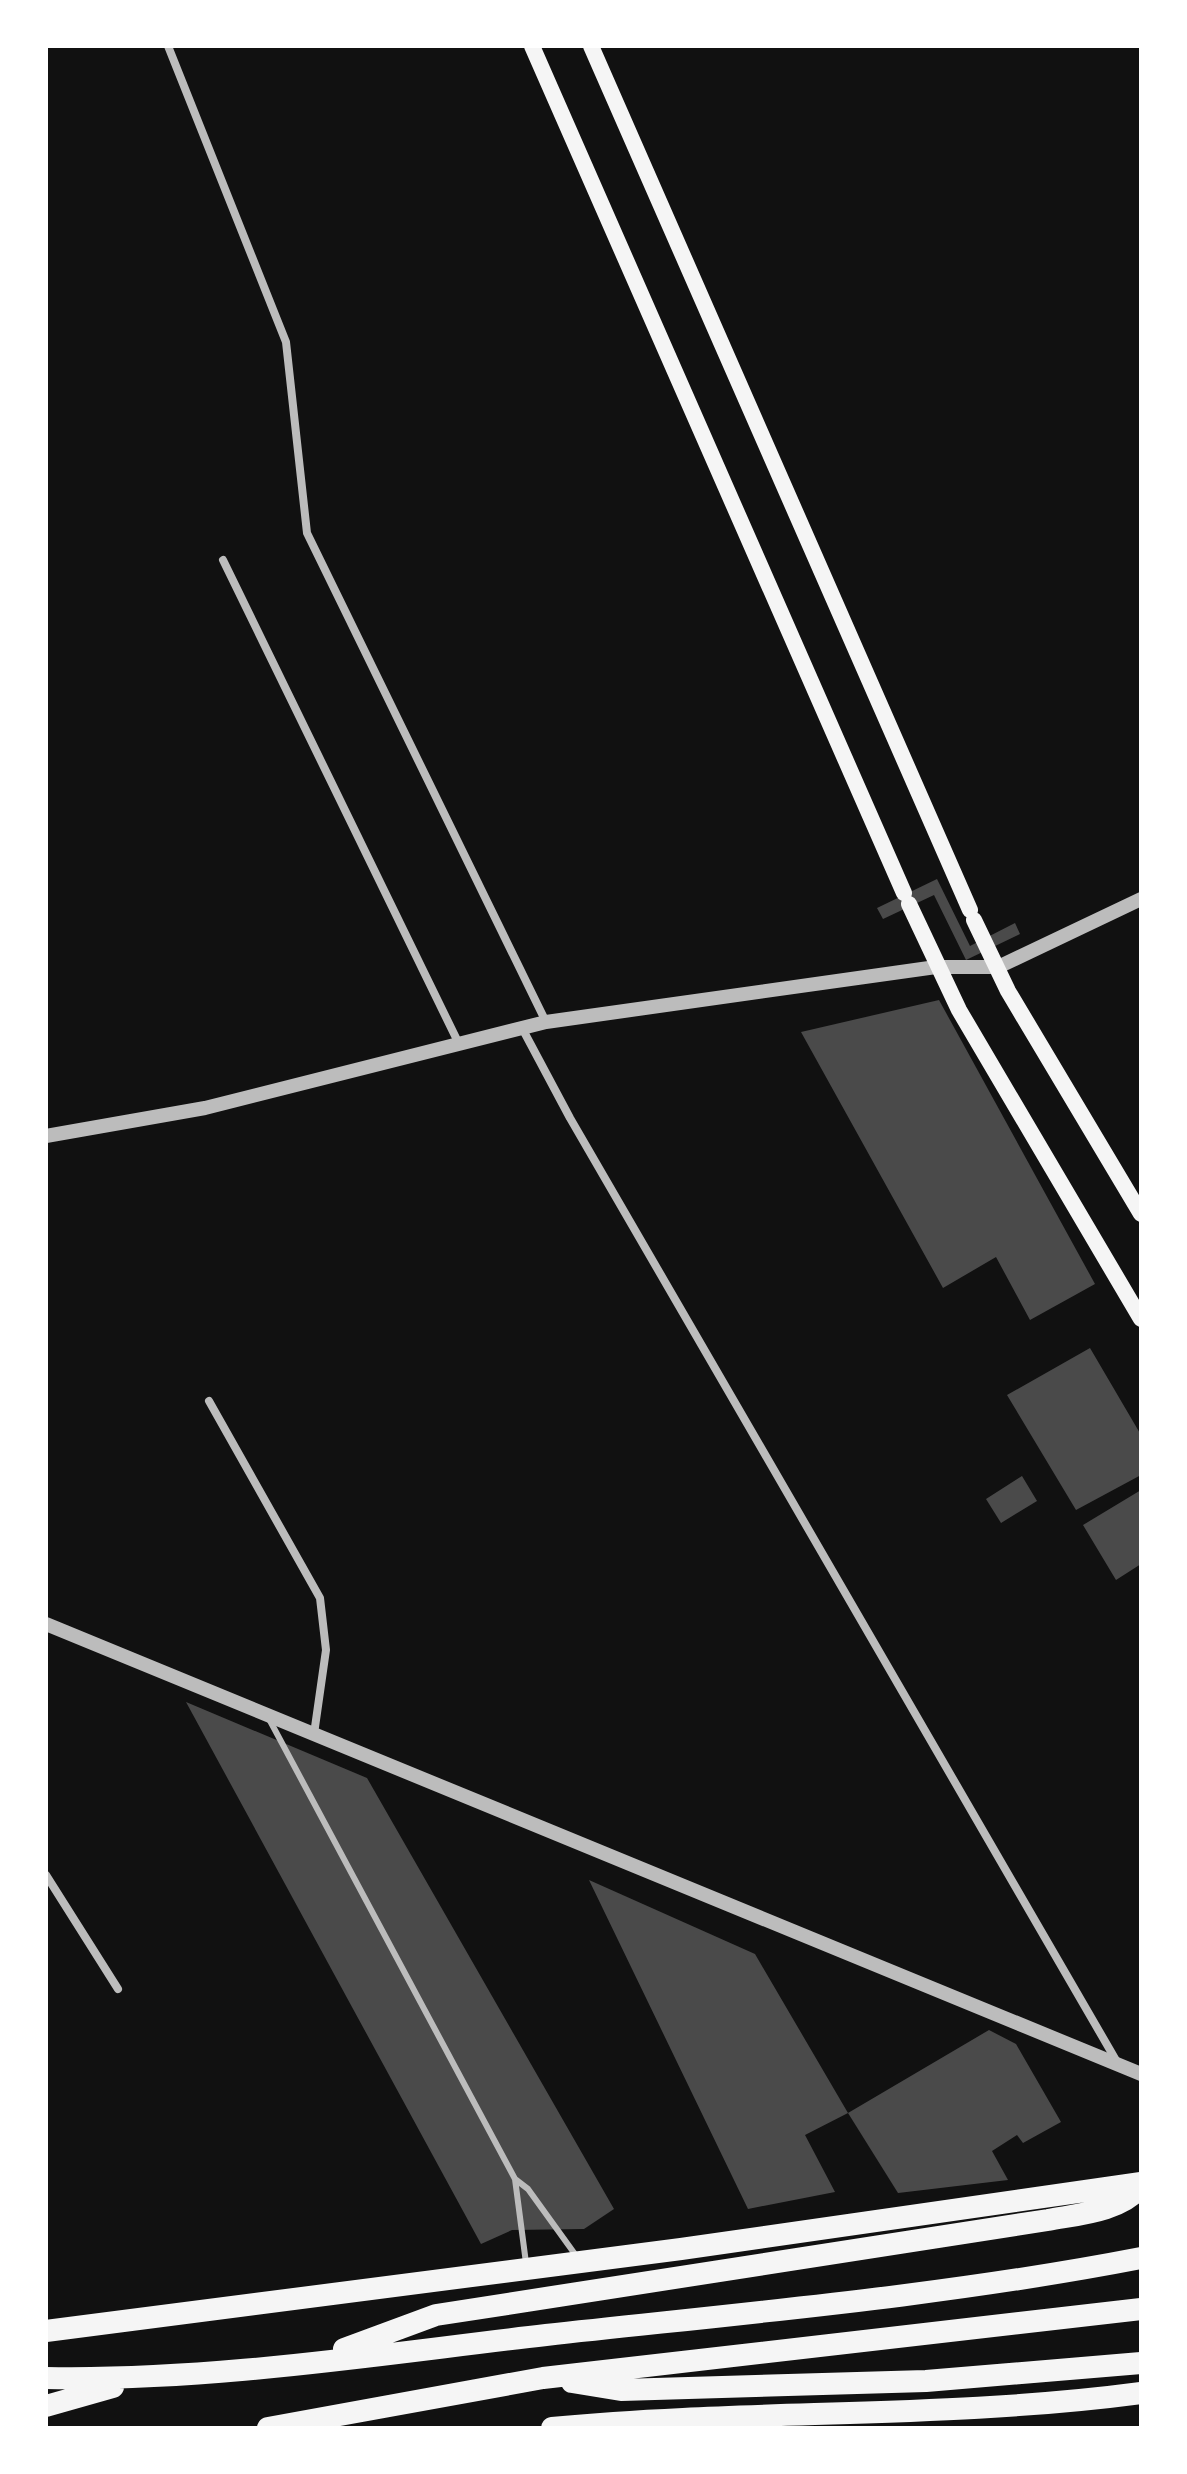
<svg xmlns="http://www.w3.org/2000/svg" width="1187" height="2474" viewBox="0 0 1187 2474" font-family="Jost,sans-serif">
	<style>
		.building { fill: #4a4a4a }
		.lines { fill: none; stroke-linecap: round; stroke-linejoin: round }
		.service { stroke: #bcbcbc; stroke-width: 6 }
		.minor { stroke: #bcbcbc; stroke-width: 8 }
		.tertiary { stroke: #bcbcbc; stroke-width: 14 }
		.secondary { stroke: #f5f5f5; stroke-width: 16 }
		.trunk { stroke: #f5f5f5; stroke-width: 22 }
	</style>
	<rect width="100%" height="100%" fill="#111"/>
	<path class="building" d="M937,879L970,946L1015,923L1020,934L966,960L934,895L883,919L877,908Z
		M939,1000L1095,1284L1030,1320L996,1257L943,1288L801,1032Z
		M1090,1348L1141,1435V1475L1076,1510L1007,1395Z
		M1022,1476L1037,1501L1001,1523L986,1499Z
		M1141,1490V1564L1116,1580L1083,1525Z
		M186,1702L367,1778L614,2209L584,2229L512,2230L481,2244Z
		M589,1880L755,1954L848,2113L989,2030L1016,2044L1061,2122L1023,2143L1017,2135L992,2151L1008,2180L898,2193L848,2113L805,2135L835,2192L748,2209Z"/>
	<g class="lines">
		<path class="service" d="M268,1717L515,2179L526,2263
			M515,2179L528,2189L577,2257"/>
		<path class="minor" d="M168,46L286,342L307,533L546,1022
			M223,560L459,1044
			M522,1028L570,1118L1117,2062
			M209,1401L320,1598L326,1650L314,1734
			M46,1875L118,1989"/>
		<path class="tertiary" d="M46,1136L205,1108L546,1022L936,967H998L1141,899
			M46,1624L1141,2074"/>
		<path class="secondary" d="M532,46L904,893
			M591,46L970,910
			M909,904L959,1010L1141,1319
			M974,920L1008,991L1141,1214"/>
		<path class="trunk" d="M46,2331L681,2249L1141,2183
			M344,2349L436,2315L1048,2220C1080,2214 1118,2212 1141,2187
			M46,2378C213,2381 380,2354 546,2335C745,2313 945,2296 1141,2258
			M572,2382L621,2390L926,2381L1141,2363
			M46,2406L113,2387
			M268,2428L543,2378L1141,2309
			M552,2428C747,2409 946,2419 1141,2393"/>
	</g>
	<rect width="1187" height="2474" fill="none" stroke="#ffffff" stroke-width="96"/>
</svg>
